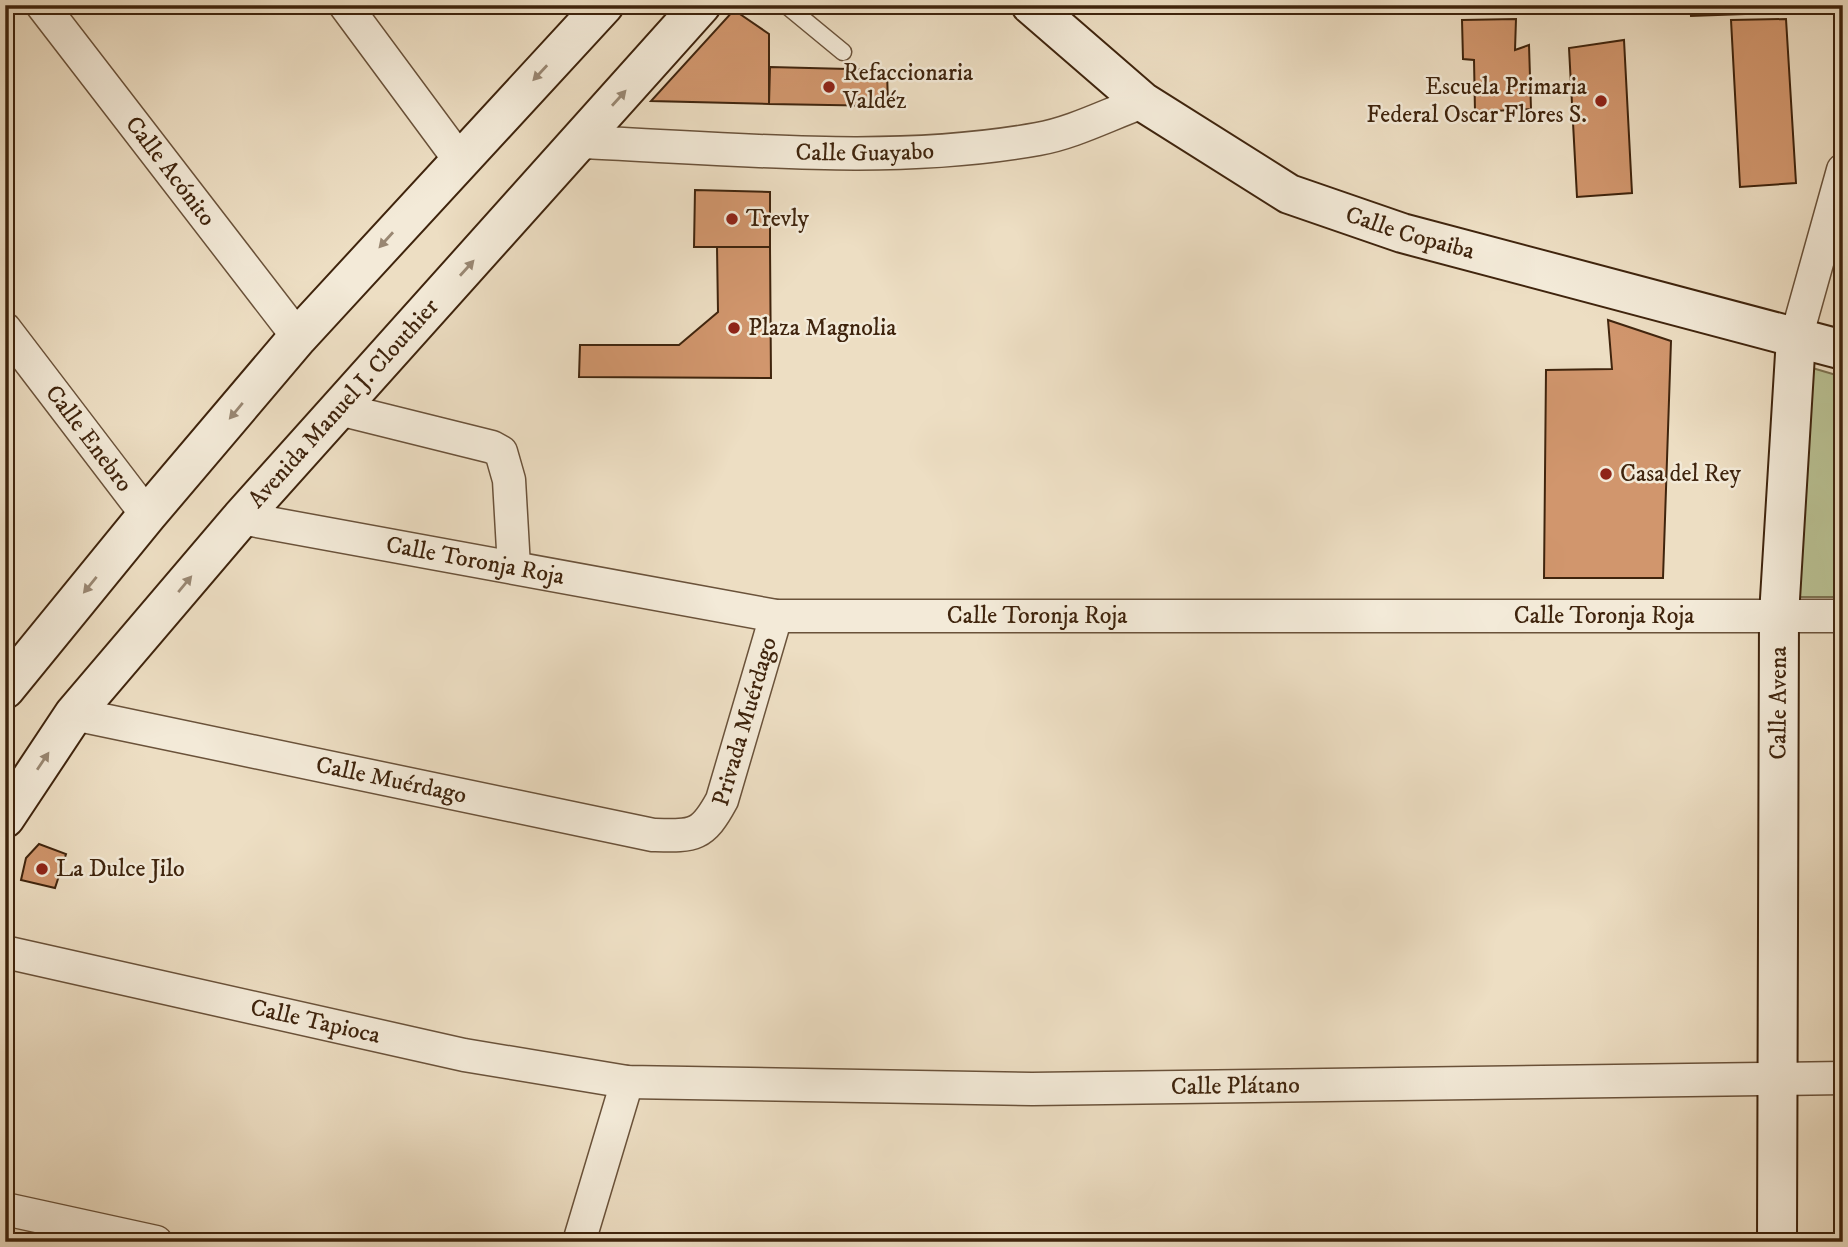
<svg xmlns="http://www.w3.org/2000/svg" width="1848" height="1247" viewBox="0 0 1848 1247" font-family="'IM FELL DW Pica',serif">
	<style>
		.green { fill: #b9c193; stroke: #7c7250; stroke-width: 2 }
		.building { fill: #d1966d; stroke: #3f240d; stroke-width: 2 }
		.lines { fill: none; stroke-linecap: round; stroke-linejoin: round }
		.lane-casing { stroke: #6a523a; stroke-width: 19 }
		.street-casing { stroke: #6a523a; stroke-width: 35 }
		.secondary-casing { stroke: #3f240d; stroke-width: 42 }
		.lane { stroke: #f3ead8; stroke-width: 16 }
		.street { stroke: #f3ead8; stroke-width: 32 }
		.secondary { stroke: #f3ead8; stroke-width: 38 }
		.oneway { fill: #998772 }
		.poi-dot { fill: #8f2418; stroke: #f3ead8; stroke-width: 2.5 }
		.labels { text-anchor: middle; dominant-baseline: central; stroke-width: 5; stroke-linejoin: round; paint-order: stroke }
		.poi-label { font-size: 24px; fill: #3f240d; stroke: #f3ead8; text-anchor: start }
		.street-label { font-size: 24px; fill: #3f240d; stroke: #f3ead8 }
	</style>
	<rect width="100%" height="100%" fill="#eddec3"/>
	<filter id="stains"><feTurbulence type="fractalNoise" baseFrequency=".00286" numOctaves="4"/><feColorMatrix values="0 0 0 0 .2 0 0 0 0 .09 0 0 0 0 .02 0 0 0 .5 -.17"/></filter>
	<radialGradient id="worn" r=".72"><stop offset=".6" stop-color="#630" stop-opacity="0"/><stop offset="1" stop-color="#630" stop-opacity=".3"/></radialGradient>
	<path class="green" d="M1809,367L1843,377V597H1799Z"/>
	<path class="building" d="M1690,5H1803V12L1691,16Z
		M734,10L769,34V104L651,101Z
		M1516,19L1515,50L1529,45L1531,109L1475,112L1474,60L1463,59L1462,20Z
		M1786,19L1796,183L1740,187L1731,20Z
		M1624,40L1632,193L1577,197L1569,48Z
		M770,67L887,70L888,106L769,104Z
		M695,190L770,192V247H694Z
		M717,247H770L771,378L579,377L580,345H679L718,312Z
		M1608,320L1671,341L1663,578H1544L1546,370L1612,369Z
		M39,844L66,854L55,888L21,880L26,858Z"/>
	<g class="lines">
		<g class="lane-casing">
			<path id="lane" d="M786,5L843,52"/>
		</g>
		<g class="street-casing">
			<g id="street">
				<path id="s1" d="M42,5L298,337"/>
				<path d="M345,5L459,159"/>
				<path id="s2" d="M580,142C731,148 888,166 1038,139C1073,133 1109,114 1143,102"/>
				<path id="s3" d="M5,329L147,515"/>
				<path d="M1796,338L1843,170"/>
				<path d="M339,409L492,447L501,452L509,480L514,567"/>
				<path id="s4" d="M241,518L776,616H1843"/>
				<path id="s5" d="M74,714L653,835C694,836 702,837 722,800L776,616"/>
				<path id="s6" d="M5,952L464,1055L627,1082L1032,1089L1843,1078"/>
				<path d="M5,1209L156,1242"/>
				<path d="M579,1242L627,1082"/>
			</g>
		</g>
		<g class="secondary-casing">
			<g id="secondary">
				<path id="s7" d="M1031,5L1143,102L1289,194L1402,233L1843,350"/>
				<path d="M5,689L147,515L298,337L604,5"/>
				<path id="s8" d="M5,818L74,714L241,518L701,5"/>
				<path id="s9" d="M1777,1242L1779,615L1796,338"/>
			</g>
		</g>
		<use href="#lane" class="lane"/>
		<use href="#street" class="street"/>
		<use href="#secondary" class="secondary"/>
	</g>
	<defs><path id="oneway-solid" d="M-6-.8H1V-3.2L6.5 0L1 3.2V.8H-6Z" transform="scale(1.75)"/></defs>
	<g class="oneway">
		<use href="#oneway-solid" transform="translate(540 73) rotate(133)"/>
		<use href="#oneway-solid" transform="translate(619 98) rotate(-48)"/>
		<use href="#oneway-solid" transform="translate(386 240) rotate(132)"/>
		<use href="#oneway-solid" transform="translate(467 268) rotate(-48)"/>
		<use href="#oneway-solid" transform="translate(236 411) rotate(130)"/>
		<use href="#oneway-solid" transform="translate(185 584) rotate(-50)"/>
		<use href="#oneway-solid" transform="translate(90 585) rotate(129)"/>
		<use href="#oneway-solid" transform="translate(43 761) rotate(-56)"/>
	</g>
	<g class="poi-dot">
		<circle cx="829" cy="87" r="7"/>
		<circle cx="1601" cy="101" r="7"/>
		<circle cx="732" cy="219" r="7"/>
		<circle cx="734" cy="328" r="7"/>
		<circle cx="1606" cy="474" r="7"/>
		<circle cx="42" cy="869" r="7"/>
	</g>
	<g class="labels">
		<g class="poi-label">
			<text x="843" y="73">Refaccionaria<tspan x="843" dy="28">Valdéz</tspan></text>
			<text x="1587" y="87" text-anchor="end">Escuela Primaria<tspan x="1587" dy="28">Federal Oscar Flores S.</tspan></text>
			<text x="746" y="219">Trevly</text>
			<text x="748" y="328">Plaza Magnolia</text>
			<text x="1620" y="474">Casa del Rey</text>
			<text x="56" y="869">La Dulce Jilo</text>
		</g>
		<g class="street-label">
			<text stroke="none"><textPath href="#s2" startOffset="285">Calle Guayabo</textPath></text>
			<text stroke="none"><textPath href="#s1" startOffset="210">Calle Acónito</textPath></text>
			<text stroke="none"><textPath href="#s7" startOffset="448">Calle Copaiba</textPath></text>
			<text stroke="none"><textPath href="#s8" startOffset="536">Avenida Manuel J. Clouthier</textPath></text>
			<text stroke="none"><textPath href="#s3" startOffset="138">Calle Enebro</textPath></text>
			<text stroke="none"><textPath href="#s4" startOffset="238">Calle Toronja Roja</textPath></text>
			<text stroke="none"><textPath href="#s4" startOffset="1372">Calle Toronja Roja</textPath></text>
			<text stroke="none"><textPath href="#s4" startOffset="805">Calle Toronja Roja</textPath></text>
			<text stroke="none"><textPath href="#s9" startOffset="539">Calle Avena</textPath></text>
			<text stroke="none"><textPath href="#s5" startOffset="758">Privada Muérdago</textPath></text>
			<text stroke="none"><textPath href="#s5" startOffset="324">Calle Muérdago</textPath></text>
			<text stroke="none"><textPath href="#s6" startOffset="318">Calle Tapioca</textPath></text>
			<text stroke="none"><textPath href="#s6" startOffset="1244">Calle Plátano</textPath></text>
		</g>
	</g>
	<rect width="1848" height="1247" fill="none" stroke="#eddec3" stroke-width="28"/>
	<rect x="7" y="7" width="1834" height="1233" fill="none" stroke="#3f240d" stroke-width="3.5"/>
	<rect x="14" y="14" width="1820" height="1219" fill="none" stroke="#3f240d" stroke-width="2"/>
	<rect width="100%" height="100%" filter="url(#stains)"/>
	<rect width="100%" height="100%" fill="url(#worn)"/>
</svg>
